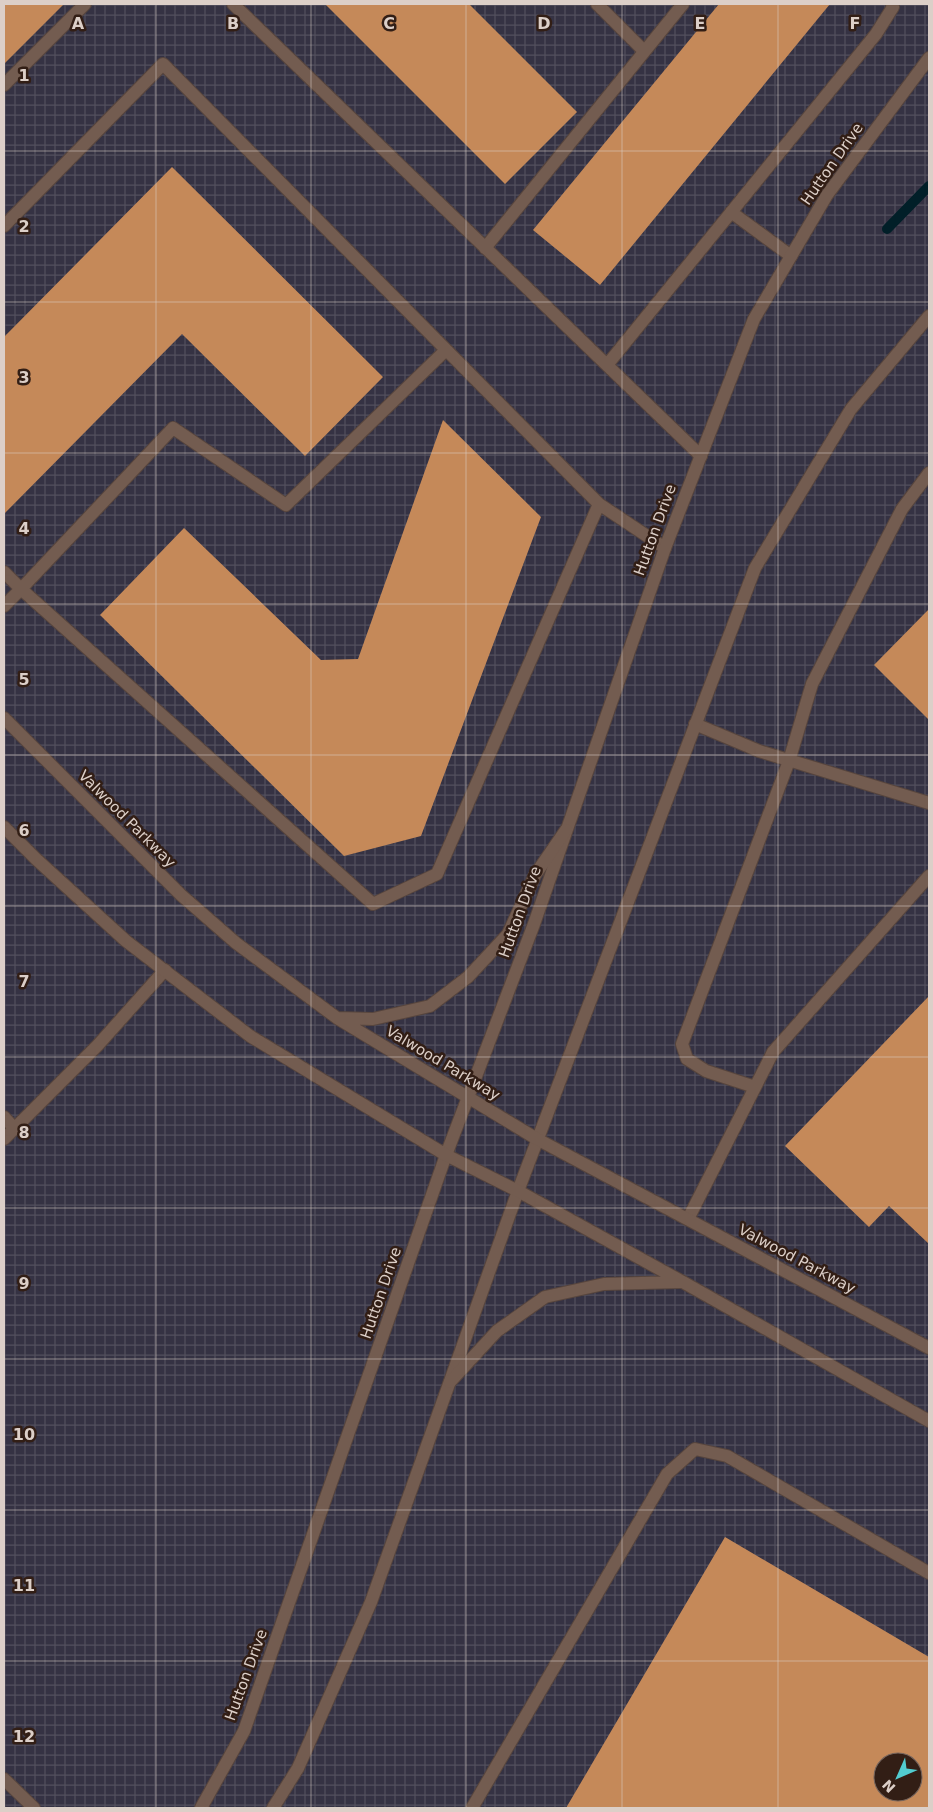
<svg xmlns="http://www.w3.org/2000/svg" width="933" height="1812" viewBox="0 0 933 1812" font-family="'DejaVu Sans',sans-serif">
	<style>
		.industrial { fill: url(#industrial-grid); fill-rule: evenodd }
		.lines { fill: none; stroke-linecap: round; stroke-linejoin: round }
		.stream { stroke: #011f28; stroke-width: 10 }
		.building { fill: #c58959; fill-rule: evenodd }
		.service-casing { stroke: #57453d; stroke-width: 14 }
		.tertiary-casing { stroke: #57453d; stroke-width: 14 }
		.secondary-casing { stroke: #57453d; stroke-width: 14 }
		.service { stroke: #735c50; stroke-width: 12 }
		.tertiary { stroke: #735c50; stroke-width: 12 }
		.secondary { stroke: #735c50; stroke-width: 12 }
		.grid { fill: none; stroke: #dccfc8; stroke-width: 1; stroke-opacity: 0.55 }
		.labels { text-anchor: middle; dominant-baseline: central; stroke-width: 5; stroke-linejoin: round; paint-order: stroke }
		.street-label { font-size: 15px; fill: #dccfc8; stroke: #321e15 }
		.grid-label { font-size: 16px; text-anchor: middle; font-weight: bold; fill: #dccfc8; stroke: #321e15; stroke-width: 5; stroke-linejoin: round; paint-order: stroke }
	</style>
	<defs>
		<pattern id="industrial-grid" width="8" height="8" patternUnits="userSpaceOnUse" patternTransform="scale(1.25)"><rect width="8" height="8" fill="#353243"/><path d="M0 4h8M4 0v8" fill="none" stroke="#524f5d"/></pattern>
	</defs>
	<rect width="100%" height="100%" fill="#3c281e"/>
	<path class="industrial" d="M4,4H929V1808H4ZM883,1762H913V1792H883Z"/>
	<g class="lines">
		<path class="stream" d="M887,229L929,186"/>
	</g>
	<path class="building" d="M4,4H64L4,64Z
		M325,4H469L577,112L505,184Z
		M719,4H830L600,285L533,230Z
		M172,167L383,377L305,456L182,334L4,514V337Z
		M443,420L541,517L421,836L344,856L100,615L184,528L321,660L358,659Z
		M929,609V720L874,665Z
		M929,996V1244L889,1206L869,1227L785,1146Z
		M725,1537L929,1657V1808H566ZM883,1762H913V1792H883Z"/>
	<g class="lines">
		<g class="service-casing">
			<path id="service" d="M233,4L701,456
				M597,4L644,51
				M4,85L85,4
				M731,212L791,256
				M4,226L163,64L599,504L437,874L373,904L21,589L4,606
				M485,248L683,4
				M607,365L876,34L893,7L892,4
				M599,504L665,548
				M4,572L21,589L173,428L286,505L446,350
				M695,724L759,751L929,803
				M755,1087L706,1071L687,1059L682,1044L789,761L812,684L902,509L929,473
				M4,1117L14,1128
				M4,1139L98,1045L165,970
				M688,1219L773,1052L929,876
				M4,1779L34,1808
				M472,1808L667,1474L695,1449L727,1456L929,1573"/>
		</g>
		<g class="tertiary-casing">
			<path id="tertiary" d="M201,1808L244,1731L446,1155L534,924L665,548L754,319L827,195L929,58
				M273,1808L298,1768L371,1602L518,1191L755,568L851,409L929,316"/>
		</g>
		<g class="secondary-casing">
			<path id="secondary" d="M4,718L181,895L236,943L337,1018L537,1139L929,1348
				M4,827L36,859L126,941L250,1036L446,1155L518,1191L681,1281L929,1421
				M337,1018L373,1019L430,1006L468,977L508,934L535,875L566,830
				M450,1382L497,1331L545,1297L604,1284L680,1282"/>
		</g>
		<use href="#service" class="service"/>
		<use href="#tertiary" class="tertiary"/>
		<use href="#secondary" class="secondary"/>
	</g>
	<path class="grid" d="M156,4V1808M311,4V1808M466,4V1808M622,4V1808M778,4V1808M4,151H929M4,302H929M4,453H929M4,604H929M4,755H929M4,906H929M4,1057H929M4,1208H929M4,1359H929M4,1510H929M4,1661H929"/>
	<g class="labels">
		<g class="street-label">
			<text transform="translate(832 164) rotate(-55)">Hutton Drive</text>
			<text transform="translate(655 530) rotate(-70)">Hutton Drive</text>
			<text transform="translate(127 819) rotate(45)">Valwood Parkway</text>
			<text transform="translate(520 912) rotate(-70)">Hutton Drive</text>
			<text transform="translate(443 1063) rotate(31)">Valwood Parkway</text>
			<text transform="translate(797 1259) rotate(28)">Valwood Parkway</text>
			<text transform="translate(381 1293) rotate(-71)">Hutton Drive</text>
			<text transform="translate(246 1675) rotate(-70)">Hutton Drive</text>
		</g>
	</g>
	<g class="grid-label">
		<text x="78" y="29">A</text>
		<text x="233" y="29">B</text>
		<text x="389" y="29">C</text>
		<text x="544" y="29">D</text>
		<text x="700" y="29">E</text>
		<text x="855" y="29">F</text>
		<text x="24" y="81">1</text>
		<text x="24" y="232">2</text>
		<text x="24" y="383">3</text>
		<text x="24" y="534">4</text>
		<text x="24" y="685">5</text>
		<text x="24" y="836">6</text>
		<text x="24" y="987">7</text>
		<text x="24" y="1138">8</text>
		<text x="24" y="1289">9</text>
		<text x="24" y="1440">10</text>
		<text x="24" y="1591">11</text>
		<text x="24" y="1742">12</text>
	</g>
	<rect width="933" height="1812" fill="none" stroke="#dccfc8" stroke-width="10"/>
	<g transform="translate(898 1777) rotate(225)"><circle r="24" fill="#321e15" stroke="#76655d"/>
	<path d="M0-4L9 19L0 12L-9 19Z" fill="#52ccd0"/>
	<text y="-8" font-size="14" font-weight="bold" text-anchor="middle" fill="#dccfc8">N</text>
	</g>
</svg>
